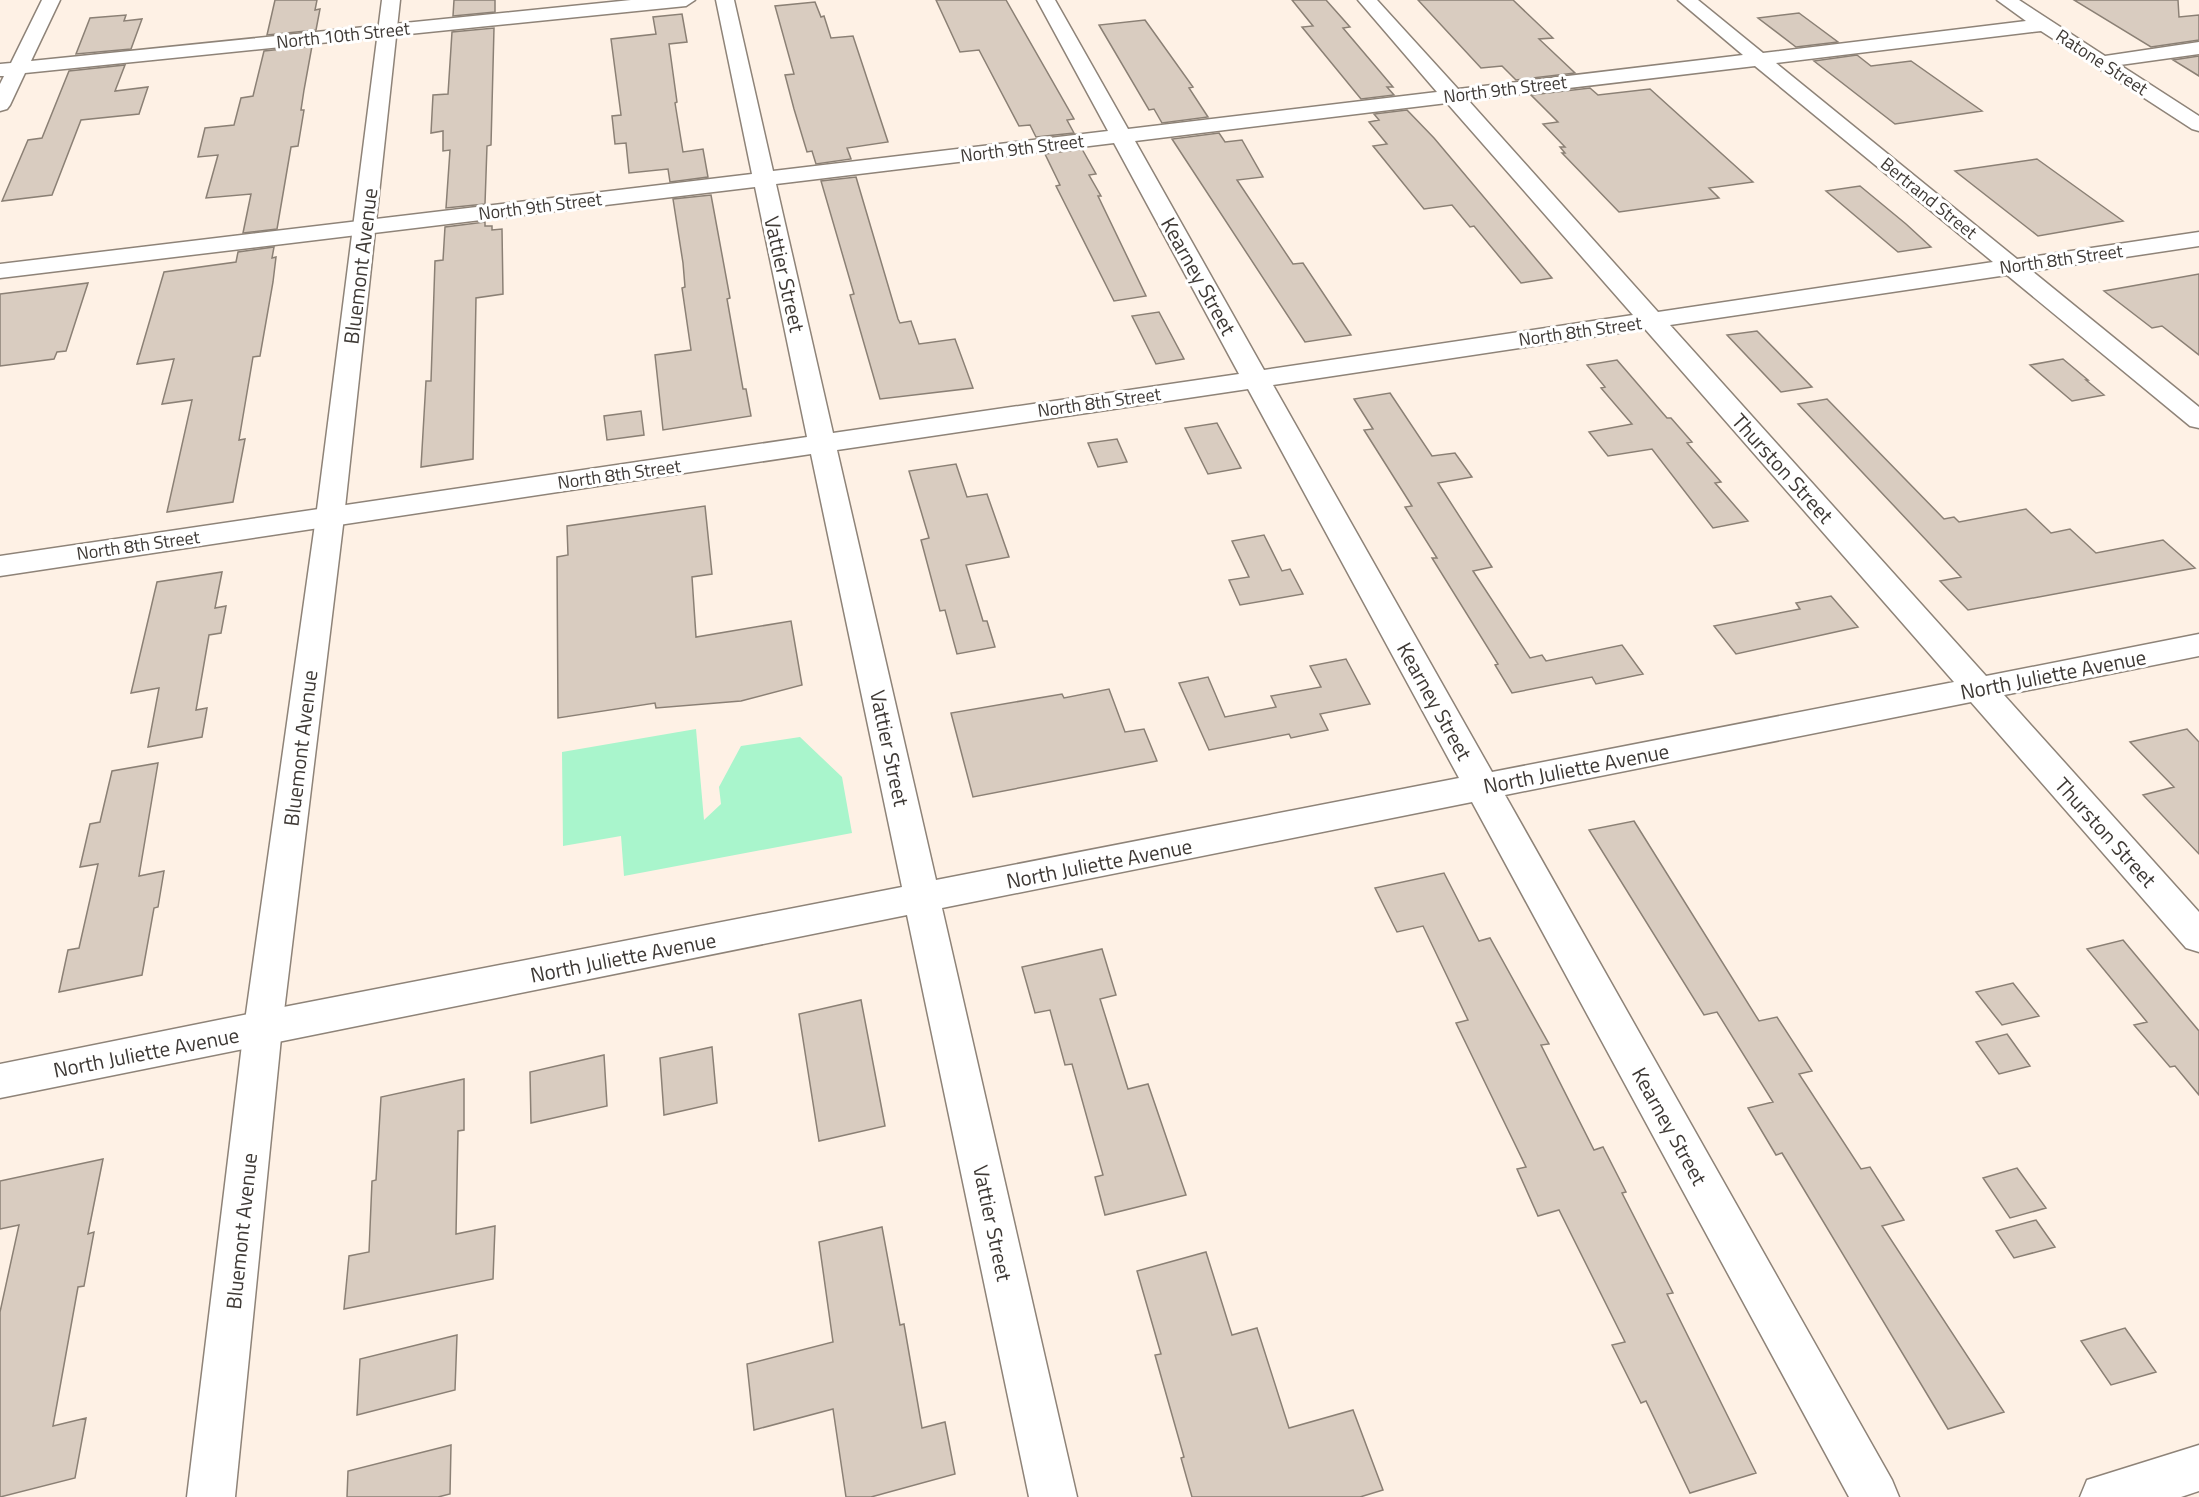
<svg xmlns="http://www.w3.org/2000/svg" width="2199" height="1497" viewBox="0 0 2199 1497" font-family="'Titillium Web',sans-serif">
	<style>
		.green { fill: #a9f5cc }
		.building { fill: #d9ccc0; stroke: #8b8075; stroke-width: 1.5 }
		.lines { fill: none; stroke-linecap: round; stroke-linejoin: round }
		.minor-casing { stroke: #8e8378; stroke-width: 3 }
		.tertiary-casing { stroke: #8e8378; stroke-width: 3 }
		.secondary-casing { stroke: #8e8378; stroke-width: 3 }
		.minor { fill: #fff; fill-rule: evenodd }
		.tertiary { fill: #fff; fill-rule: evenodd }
		.secondary { fill: #fff; fill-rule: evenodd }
		.labels { text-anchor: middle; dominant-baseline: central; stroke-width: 6; stroke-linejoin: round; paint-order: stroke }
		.far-street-label { font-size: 18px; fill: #3e3935; stroke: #fff }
		.street-label { font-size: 21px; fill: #3e3935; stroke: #fff }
	</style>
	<rect width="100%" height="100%" fill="#fef1e5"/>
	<path class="green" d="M696,729L704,820L721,804L719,787L741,746L800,737L842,777L852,833L624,876L621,836L563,846L562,752Z"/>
	<path class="building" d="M275,0H317L315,10L320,9L316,30L267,35Z
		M454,0H495V12L453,16Z
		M936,0H1006L1074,119L1067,120L1074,133L1036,137L1030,125L1019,126L979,50L960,52Z
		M1292,0H1326L1350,27L1343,28L1393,87H1387L1394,95L1361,99L1302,27L1313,26Z
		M1418,0H1513L1553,38L1539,39L1575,73L1516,80L1502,66L1481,68Z
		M2074,0H2178L2179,17L2199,15V40L2151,47Z
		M815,2L821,17L824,16L831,38L853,36L888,142L847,148L851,159L816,164L812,151L807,152L794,109L785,75L794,74L775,6Z
		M1799,13L1838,42L1796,47L1758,18Z
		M682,14L687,42L669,44L677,102L675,103L683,152L703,149L708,177L670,182L668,169L629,173L626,143L615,144L612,116L621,115L611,39L656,34L653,17Z
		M126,15L124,21L142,19L131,49L76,54L90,18Z
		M1145,20L1193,87L1189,88L1208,117L1162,123L1154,109L1149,110L1099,25Z
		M494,28L491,145L487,146L485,204L446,208L450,150L443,151V131L431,133L433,95L448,94L452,32Z
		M312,46L304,90L301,110H304L298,146L291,147L277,229L243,233L251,194L206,198L218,155L198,157L205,128L234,125L241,98L253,96L264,51Z
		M1857,55L1871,66L1911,61L1982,111L1895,124L1814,61Z
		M2199,56V76L2173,60Z
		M125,65L115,91L148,87L139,114L81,120L52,195L2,201L28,140L42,138L69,71Z
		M1590,88L1598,95L1650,89L1753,182L1709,188L1719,198L1619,212L1562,153H1565L1560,147H1565L1543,124L1558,122L1531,95Z
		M1407,110L1434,138L1552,278L1521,283L1474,226L1470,227L1452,205L1424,209L1373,146L1387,144L1369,122L1379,120L1374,114Z
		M1219,133L1225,142L1242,140L1263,177L1237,180L1293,264L1303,263L1351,335L1305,342L1172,139Z
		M1082,149L1096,174L1089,175L1101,196H1098L1146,296L1114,301L1056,186L1060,185L1045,154Z
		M2037,159L2123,221L2038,236L1955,171Z
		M856,177L898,319L900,323L911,321L919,344L955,339L973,388L880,399L850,295L854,294L821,181Z
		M1860,186L1906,224L1931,247L1898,252L1826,191Z
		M711,195L730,298L727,299L743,389H746L751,416L663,430L655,355L691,350L682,288L685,287L683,263L673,199Z
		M485,222V226H492V230L502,229L503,294L476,298L473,459L421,467L426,381H431L435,261L443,260L445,227Z
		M274,247L272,258L276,257L273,282L260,356L253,357L239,440L245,439L233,502L167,512L192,400L162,404L174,359L137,364L164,272L236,262L238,252Z
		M2199,274V355L2162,326L2152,328L2104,291Z
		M88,283L66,351L57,352L54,359L0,366V294Z
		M1159,312L1184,359L1156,364L1132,316Z
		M1757,331L1812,387L1781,392L1727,335Z
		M2063,359L2088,380H2086L2104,395L2072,401L2030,365Z
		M1617,360L1667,418H1671L1692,442L1687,443L1721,482L1715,483L1748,521L1713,528L1652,449L1608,456L1589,432L1632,424L1601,388L1605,387L1587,365Z
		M1390,393L1432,456L1455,453L1472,477L1438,483L1492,567L1473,571L1530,658L1542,655L1546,661L1622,645L1643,674L1596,684L1592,677L1512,693L1495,665L1498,664L1432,558H1437L1405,507L1412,506L1364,430L1373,429L1354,399Z
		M1827,399L1944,519L1954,517L1959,522L2026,509L2051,533L2070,529L2096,553L2163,540L2195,568L1968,610L1940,581L1961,577L1798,404Z
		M641,411L644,435L607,440L604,416Z
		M1217,423L1241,468L1208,474L1185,428Z
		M1117,439L1127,462L1098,467L1088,443Z
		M956,464L967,497L987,494L1009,557L966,565L983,621H987L995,647L957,654L945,610L940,611L921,540L929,538L909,471Z
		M705,506L712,574L692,577L696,637L791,621L802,685L741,701L656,708L655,703L558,718L557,557L568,555L567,526Z
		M1264,535L1282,571L1290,569L1303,594L1240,605L1229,580L1249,577L1232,541Z
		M222,572L215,608L226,606L221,633L209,635L196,710L207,708L202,737L148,747L159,688L131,693L157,582Z
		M1831,596L1858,627L1736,654L1714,626L1800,609L1796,603Z
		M1346,659L1370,704L1320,714L1328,730L1291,738L1289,734L1209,750L1179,683L1208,677L1225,717L1276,707L1271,696L1321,687L1310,666Z
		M1109,689L1125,732L1144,729L1157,761L973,797L951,713L1062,694L1064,698Z
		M2187,729L2199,742V854L2143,795L2174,787L2130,742Z
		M158,763L139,876L164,871L158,907L154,908L142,975L59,992L68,950L79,948L98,864L80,867L90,824L100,822L112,771Z
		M1634,821L1759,1021L1777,1017L1812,1071L1799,1074L1861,1169L1870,1167L1904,1220L1882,1226L2004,1412L1948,1429L1782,1153L1776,1155L1748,1108L1773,1102L1717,1012L1704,1015L1589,830Z
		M1444,873L1479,941L1490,938L1549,1044L1541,1045L1594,1150L1603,1147L1626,1192L1622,1193L1673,1293L1667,1294L1756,1473L1690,1493L1646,1401L1641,1403L1612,1345L1625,1342L1559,1210L1538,1216L1517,1169L1526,1167L1456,1023L1468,1020L1423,926L1397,932L1375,888Z
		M2123,940L2199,1031V1095L2175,1066L2170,1067L2134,1025L2147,1022L2087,949Z
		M1102,949L1116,995L1100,999L1128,1089L1148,1084L1186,1195L1105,1215L1095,1177L1103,1175L1072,1064L1065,1065L1050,1010L1035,1013L1022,967Z
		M2013,983L2039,1016L2002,1025L1976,992Z
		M861,1000L885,1126L819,1141L799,1014Z
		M2007,1034L2030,1066L1999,1074L1976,1042Z
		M712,1047L717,1103L664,1115L660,1058Z
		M604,1055L607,1106L531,1123L530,1072Z
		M464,1079V1130L458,1131L456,1234L495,1226L493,1279L344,1309L349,1256L369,1252L372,1181L376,1180L381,1097Z
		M103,1159L88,1234L94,1232L84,1286L78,1287L53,1426L86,1418L75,1478L0,1497V1312L19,1225L0,1229V1181Z
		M2017,1168L2046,1208L2010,1218L1983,1178Z
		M2036,1220L2055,1247L2014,1258L1996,1231Z
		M882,1227L900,1325L904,1324L922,1428L945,1422L955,1474L871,1497H846L833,1409L754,1430L747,1364L833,1342L819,1242Z
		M1206,1252L1232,1335L1257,1328L1289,1428L1353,1410L1383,1490L1360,1497H1192L1181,1458L1184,1457L1155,1355L1161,1354L1137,1271Z
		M2125,1328L2156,1372L2111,1385L2081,1341Z
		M457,1335L455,1390L357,1415L360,1359Z
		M451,1445L450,1494L438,1497H347L348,1471Z"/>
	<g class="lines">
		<g class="minor-casing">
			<path id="minor" d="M42,0H60L31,61L631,0H695L686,6L25,73L10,105L7,109L0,111V84L4,76H0V64L11,63Z
				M716,0H734L773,171L1108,131L1037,0H1055L1128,129L1437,92L1358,0H1377L1458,89L1743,55L1678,0H1698L1763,53L2026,21L1997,0H2019L2105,56L2199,42V54L2120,65L2199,116V131L2192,129L2041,31L1776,63L2017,259L2199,232V246L2032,271L2199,407V428L2190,426L2007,275L1670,325L1986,676L2199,634V656L2004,695L2199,912V952L2186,948L1971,702L1505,795L1892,1480L1899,1497H1849L1472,802L942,908L1077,1497H1029L907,915L263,1045L249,1040L244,1028L249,1016L263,1011L902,887L811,454L0,576V556L807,437L755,187L0,278V264L752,174ZM1755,66L1993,262L1658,312L1468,100ZM1447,103L1633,315L1264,370L1135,141ZM1114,143L1239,374L833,433L776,184ZM1645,329L1954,682L1492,772L1273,385ZM1248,389L1459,778L936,880L837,450Z
				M2199,1445V1491L2181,1497H2080L2087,1480Z"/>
		</g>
		<g class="tertiary-casing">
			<path id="tertiary" d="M263,1011L277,1016L282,1028L277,1040L263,1045L0,1098V1064Z"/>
		</g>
		<g class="secondary-casing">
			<path id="secondary" d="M382,0H400L344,517L282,1028L235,1497H187L244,1028L316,517Z"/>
		</g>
		<use href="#minor" class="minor"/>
		<use href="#tertiary" class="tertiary"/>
		<use href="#secondary" class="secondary"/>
	</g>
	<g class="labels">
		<g class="far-street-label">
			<text transform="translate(343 35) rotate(-6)">North 10th Street</text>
			<text transform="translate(2102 62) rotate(33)">Ratone Street</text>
			<text transform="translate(1505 89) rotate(-7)">North 9th Street</text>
			<text transform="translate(1022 148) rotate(-7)">North 9th Street</text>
			<text transform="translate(1929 198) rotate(39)">Bertrand Street</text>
			<text transform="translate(540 206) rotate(-7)">North 9th Street</text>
			<text transform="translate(2061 259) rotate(-8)">North 8th Street</text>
			<text transform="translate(1580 331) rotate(-8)">North 8th Street</text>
			<text transform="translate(1099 402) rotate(-8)">North 8th Street</text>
			<text transform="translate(619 474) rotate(-8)">North 8th Street</text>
			<text transform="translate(138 545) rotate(-8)">North 8th Street</text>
		</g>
		<g class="street-label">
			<text transform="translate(360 266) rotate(-83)">Bluemont Avenue</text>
			<text transform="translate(785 274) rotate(77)">Vattier Street</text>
			<text transform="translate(1199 276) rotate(61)">Kearney Street</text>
			<text transform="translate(1783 468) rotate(48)">Thurston Street</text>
			<text transform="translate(2053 674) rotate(-11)">North Juliette Avenue</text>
			<text transform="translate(1435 701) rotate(61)">Kearney Street</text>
			<text transform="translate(300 748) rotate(-83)">Bluemont Avenue</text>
			<text transform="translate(890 748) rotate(78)">Vattier Street</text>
			<text transform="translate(1576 768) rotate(-11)">North Juliette Avenue</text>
			<text transform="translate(2106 832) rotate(48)">Thurston Street</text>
			<text transform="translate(1099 863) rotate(-11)">North Juliette Avenue</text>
			<text transform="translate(623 957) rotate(-11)">North Juliette Avenue</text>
			<text transform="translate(146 1052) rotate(-11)">North Juliette Avenue</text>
			<text transform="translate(1670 1126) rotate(61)">Kearney Street</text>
			<text transform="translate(993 1223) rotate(78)">Vattier Street</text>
			<text transform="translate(241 1231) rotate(-84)">Bluemont Avenue</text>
		</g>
	</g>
</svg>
